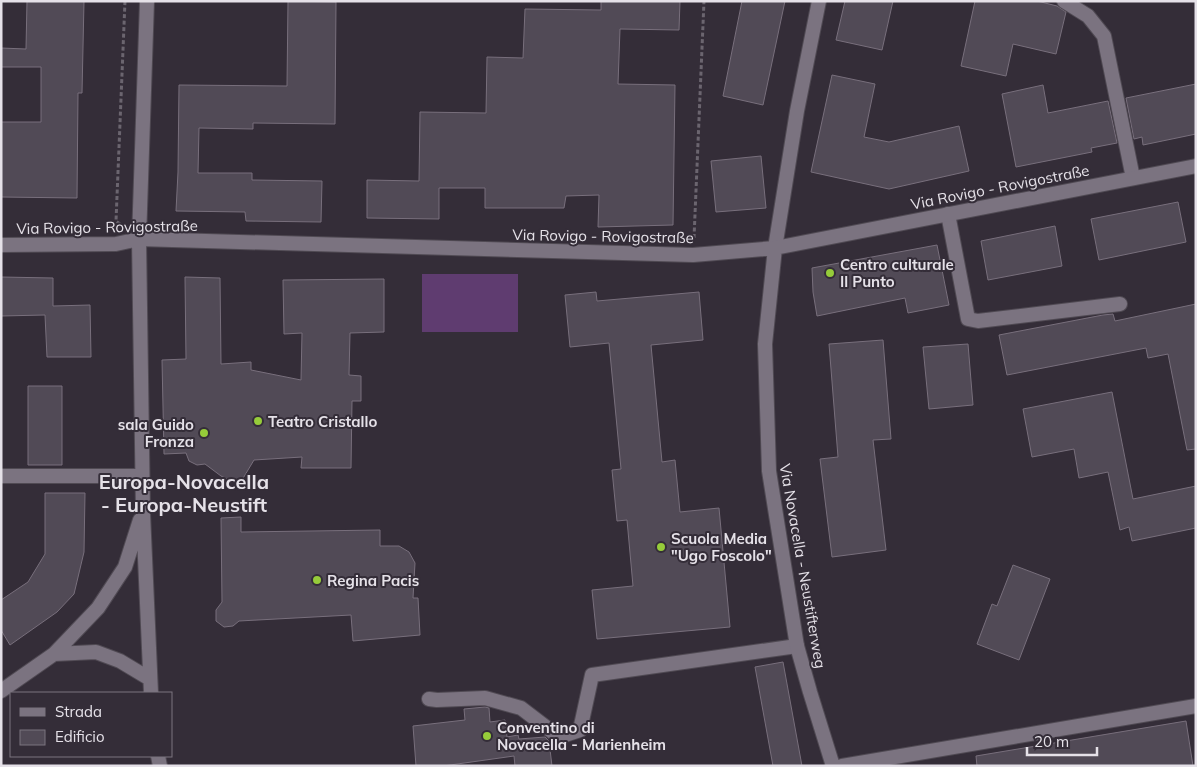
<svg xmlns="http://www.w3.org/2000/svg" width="1197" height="767" viewBox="0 0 1197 767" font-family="Mulish,sans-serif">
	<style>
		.grass { fill: #5f3c70 }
		.building { fill: #514a56; stroke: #786f7c }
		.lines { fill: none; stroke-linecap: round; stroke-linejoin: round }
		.service-casing { stroke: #504a53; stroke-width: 16 }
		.minor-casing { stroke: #504a53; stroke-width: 16 }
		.path { stroke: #6b656f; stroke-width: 3; stroke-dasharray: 4 2.5; stroke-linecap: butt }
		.service { stroke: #7b7380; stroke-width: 14 }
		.minor { stroke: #7b7380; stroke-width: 14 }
		.poi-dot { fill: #96cc3a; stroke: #342d38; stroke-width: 2 }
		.labels { text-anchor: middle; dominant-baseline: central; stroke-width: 4; stroke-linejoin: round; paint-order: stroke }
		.street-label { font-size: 15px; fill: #e5e1e8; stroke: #342d38 }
		.poi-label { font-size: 15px; font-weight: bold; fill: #e5e1e8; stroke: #342d38; text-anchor: start }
		.district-label { font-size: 20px; font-weight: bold; fill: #e5e1e8; stroke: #342d38 }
	</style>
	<rect width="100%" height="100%" fill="#342d38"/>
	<path class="grass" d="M422,274H518V332H422Z"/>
	<path class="building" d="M27,1H84L82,93H78L77,198L1,197V122H41V67H1V48L26,49Z
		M288,1L336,2L335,124L253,123V129L199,128L198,173H252V180L322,181L321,222L246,221L245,212L176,211L178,172L179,85L287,86Z
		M601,1H680L679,30L620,29L618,84L675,85L673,225L598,227L599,195L566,196L564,208H485V188H439V219L367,218V180L419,181L420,112L486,113L487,57L523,58L525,9L601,10Z
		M742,1H785L763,105L723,96Z
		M845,1H893L882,50L836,40Z
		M975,1H1037L1057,6L1066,12L1056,54L1013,44L1006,76L961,66Z
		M832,75L875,84L864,137L889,142L959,126L969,171L889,189L811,172Z
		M1196,84V134L1143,145L1142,137L1134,139L1126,98Z
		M1043,85L1048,113L1108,101L1117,143L1091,148L1092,152L1016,167L1002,94Z
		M761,156L766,208L716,212L711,161Z
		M1178,202L1186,242L1099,260L1091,219Z
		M1055,226L1062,266L988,280L981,241Z
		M937,245L949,305L908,313L905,298L817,316L813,292L812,268Z
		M1,277L53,278V306L90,305L91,357H47L45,315L1,316Z
		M185,277L220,278L221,364L251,362V370L301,380L302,333L284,334L283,280L384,279V332L350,333L349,375L361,376V401H352L351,468H301L302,457L254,460L239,485L221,476L205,464L197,465L189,461L186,453L164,454L162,360L186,359Z
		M596,292L597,301L699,292L703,340L651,345L662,462L675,460L680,512L719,508L730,627L597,639L592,590L633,586L627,520L617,521L612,470L621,469L609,343L570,347L565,295Z
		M1196,304V449L1187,450L1168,354L1148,358L1146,348L1007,375L999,335L1103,315L1113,314L1115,321Z
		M883,340L891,439L873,440L886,550L832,557L820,459L838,457L829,344Z
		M968,344L973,405L929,409L923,347Z
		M28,386H62V465H28Z
		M1112,392L1133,499L1196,486V528L1132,541L1129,527L1120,530L1108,472L1079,478L1074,449L1032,457L1023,409Z
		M45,493H85L84,552L74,594L57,612L10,645L1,630V600L28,582L45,554Z
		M241,517V532L380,530V546H399L409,552L415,563L413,598H418L420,635L353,641L351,615L239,621L233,626L224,627L216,621V610L222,602L221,518Z
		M1013,565L1050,579L1019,660L977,644L992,604L997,606Z
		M783,662L802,766H773L755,667Z
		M485,707L489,708L490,722L505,720L507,737L518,735L519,739L545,737L549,741L552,766H515L514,756L443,766H416L413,726L465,720L464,709Z
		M1186,721L1193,766H977L976,756Z"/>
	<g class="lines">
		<g class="service-casing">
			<path id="service" d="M1064,1L1088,16L1104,36L1133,178
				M948,214L968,319L978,321L1120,304
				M775,248L797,111L819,1
				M1,476H142
				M429,699L437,700L485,698L521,708L559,737L580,730L592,675L797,646"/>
		</g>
		<g class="minor-casing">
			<path id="minor" d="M147,1L139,239L143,513L151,693
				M1,245L116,244L139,239L693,255L775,248L1196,166
				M775,248L765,344L769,471L797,646L810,692L833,766
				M54,654L96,652L120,661L150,679
				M1,691L54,654L98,608L125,567L140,520
				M158,756L160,766
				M842,766L1196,706"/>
		</g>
		<path class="path" d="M120,224L116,221L125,1
			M694,238L704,1"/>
		<use href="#service" class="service"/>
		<use href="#minor" class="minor"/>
	</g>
	<g class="poi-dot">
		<circle cx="830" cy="273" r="5"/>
		<circle cx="258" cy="421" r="5"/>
		<circle cx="204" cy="433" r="5"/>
		<circle cx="661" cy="547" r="5"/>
		<circle cx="317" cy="580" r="5"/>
		<circle cx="487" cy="736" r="5"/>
	</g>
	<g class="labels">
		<g class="street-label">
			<text transform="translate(1000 187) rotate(-11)">Via Rovigo - Rovigostraße</text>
			<text transform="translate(107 227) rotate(-1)">Via Rovigo - Rovigostraße</text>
			<text transform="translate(603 236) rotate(1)">Via Rovigo - Rovigostraße</text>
			<text transform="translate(803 566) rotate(80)">Via Novacella - Neustifterweg</text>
		</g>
		<g class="poi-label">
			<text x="840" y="264">Centro culturale<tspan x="840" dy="17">Il Punto</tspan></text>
			<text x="268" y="421">Teatro Cristallo</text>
			<text x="194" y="424" text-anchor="end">sala Guido<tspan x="194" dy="17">Fronza</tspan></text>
			<text x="671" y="538">Scuola Media<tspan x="671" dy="17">"Ugo Foscolo"</tspan></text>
			<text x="327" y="580">Regina Pacis</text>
			<text x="497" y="727">Conventino di<tspan x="497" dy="17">Novacella - Marienheim</tspan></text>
		</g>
		<g class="district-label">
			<text x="184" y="481">Europa-Novacella<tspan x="184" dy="23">- Europa-Neustift</tspan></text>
		</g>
	</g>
	<rect width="1197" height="767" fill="none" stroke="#e5e1e8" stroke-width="5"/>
	<rect x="10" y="692" width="162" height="65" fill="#342d38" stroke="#7b757e"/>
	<rect x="20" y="708" width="25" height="8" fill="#7b7380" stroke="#7b757e"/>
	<text x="55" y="717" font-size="15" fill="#e5e1e8">Strada</text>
	<rect x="20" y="730" width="25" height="15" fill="#514a56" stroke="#7b757e"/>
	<text x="55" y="742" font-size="15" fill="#e5e1e8">Edificio</text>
	<path d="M1027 747v8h70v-8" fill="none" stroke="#e5e1e8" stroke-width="2.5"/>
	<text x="1034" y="747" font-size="15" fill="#e5e1e8" stroke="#342d38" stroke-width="4" paint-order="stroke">20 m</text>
</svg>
